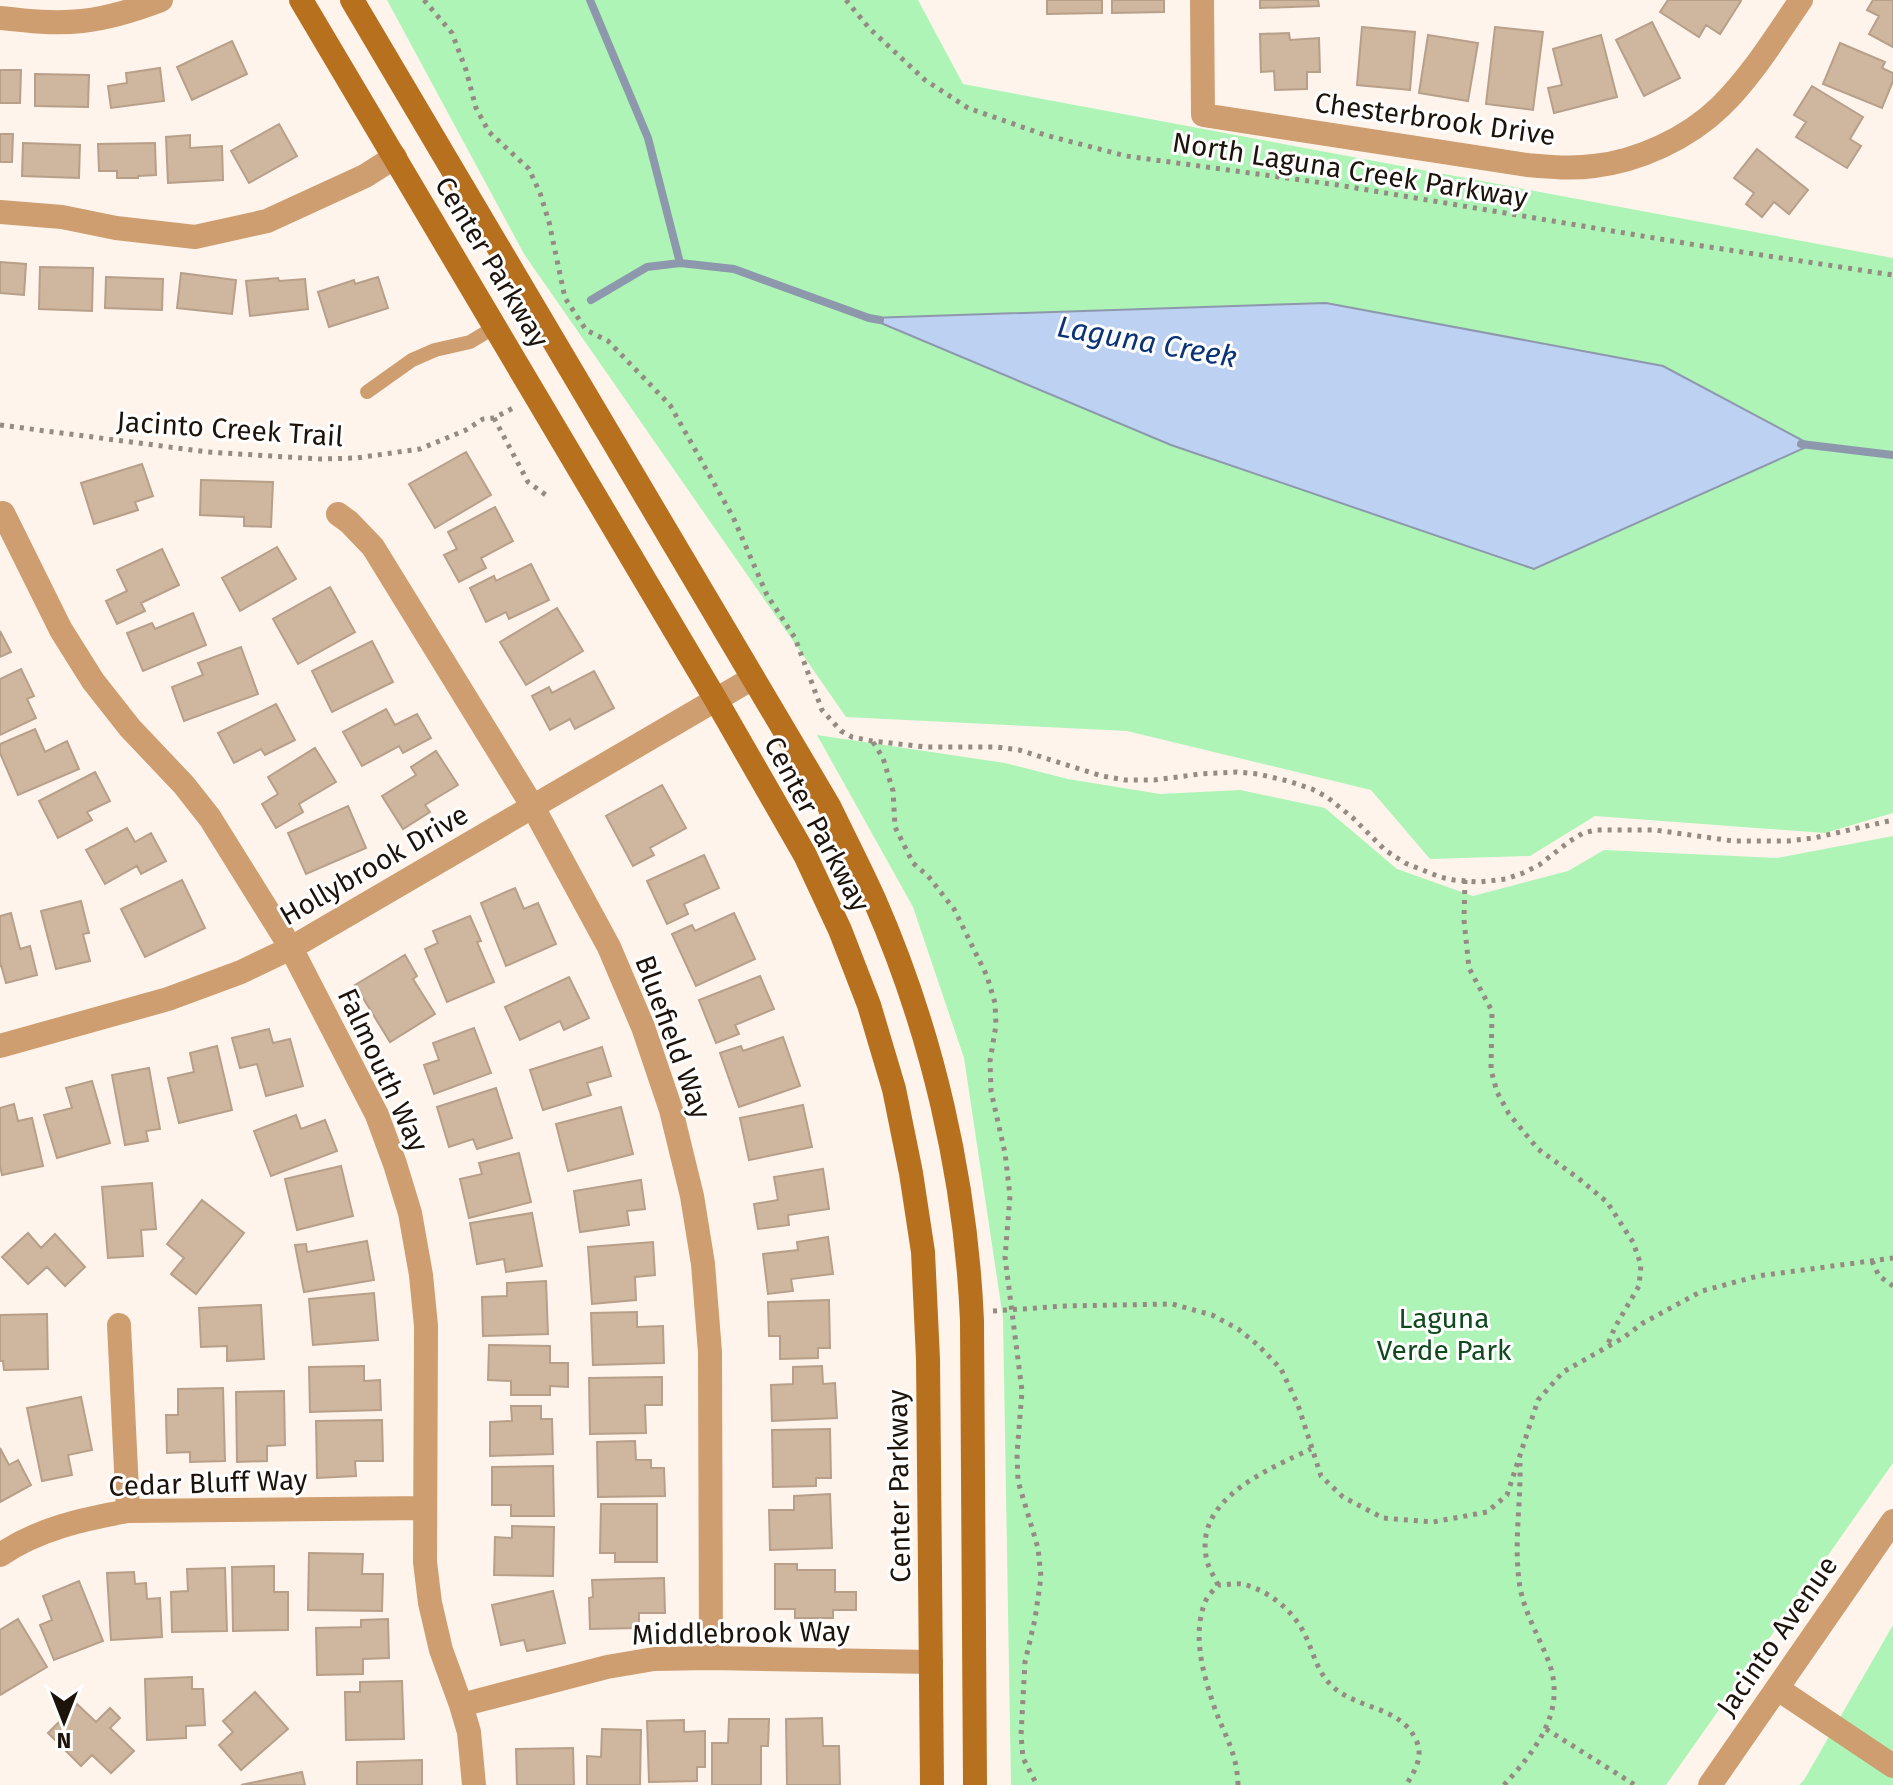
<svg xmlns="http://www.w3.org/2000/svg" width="1893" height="1785" viewBox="0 0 1893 1785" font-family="'Fira Sans',sans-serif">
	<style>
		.green { fill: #aef4b6 }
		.water { fill: #bdd1f2; stroke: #8d98ad; stroke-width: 2 }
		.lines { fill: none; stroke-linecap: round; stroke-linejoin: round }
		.stream { stroke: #8d98ad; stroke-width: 8 }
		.building { fill: #ceb69f; stroke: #b79f89; stroke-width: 2 }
		.path { stroke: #958b83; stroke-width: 5; stroke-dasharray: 4 6; stroke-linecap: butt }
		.service { stroke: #ce9d70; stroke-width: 14 }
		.minor { stroke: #ce9d70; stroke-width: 24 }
		.tertiary { stroke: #ce9d70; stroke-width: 24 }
		.secondary { stroke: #b7701e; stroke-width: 24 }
		.labels { text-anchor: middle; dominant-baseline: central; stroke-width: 6; stroke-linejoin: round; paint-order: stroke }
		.street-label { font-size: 28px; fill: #1c130b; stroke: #fff }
		.park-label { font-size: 28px; fill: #104a1e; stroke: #fff }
		.water-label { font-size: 30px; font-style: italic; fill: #0b3378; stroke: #fff }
	</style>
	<rect width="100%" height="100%" fill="#fef4eb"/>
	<path class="green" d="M387,0H918L963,84L1893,258V813L1825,833L1595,816L1530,856L1430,859L1371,790L1127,731L846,717L524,254Z
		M817,735L1005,763L1068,779L1160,794L1240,790L1325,808L1397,869L1473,896L1568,871L1604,850L1777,858L1893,836V1463L1666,1785H1011L1003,1318L964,1058L913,907Z
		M1893,1625V1785H1799L1804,1780Z"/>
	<path class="water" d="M1326,303L1663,366L1811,445L1534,569L1171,445L869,318Z"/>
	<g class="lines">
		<path class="stream" d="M590,0L648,138L680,263
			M591,300L647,267L680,263L734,269L869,318L880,320
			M1801,444L1893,455"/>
	</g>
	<path class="building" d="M1047,0H1102V13L1047,14Z
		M1112,0H1164V12L1112,13Z
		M1260,0H1318L1319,6L1260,8Z
		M1668,0H1740L1741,1L1720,34L1706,25L1699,37L1660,12Z
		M1873,0H1893V47L1869,34L1879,16L1867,10Z
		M1652,22L1680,78L1644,96L1616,40Z
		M1362,27L1415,32L1410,90L1357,85Z
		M1495,27L1543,32L1533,110L1486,104Z
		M1289,33L1290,40L1319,38L1320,72H1307V89L1275,90L1274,71L1261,72L1260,34Z
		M1428,35L1478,43L1468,101L1419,93Z
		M1601,35L1617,97L1554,113L1548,88L1562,85L1553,49Z
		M232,41L247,74L192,100L177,67Z
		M1840,43L1885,62L1882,68L1893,73V81L1882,108L1823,84Z
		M160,68L164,101L111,108L108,86L127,83L126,73Z
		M0,70H21L20,103H0Z
		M35,74L89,75L88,107L35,106Z
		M1812,86L1863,117L1850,139L1861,146L1847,168L1796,137L1806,122L1794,115Z
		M279,124L297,156L249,183L231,151Z
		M0,134H13L12,162H0Z
		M190,135V148L222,146L223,180L168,183L166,137Z
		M23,143L80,145L79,178L22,176Z
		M155,143L156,175L138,176V178H117V171H99L98,144Z
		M1757,149L1808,190L1789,214L1774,202L1762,217L1746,204L1754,193L1734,178Z
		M0,262L26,264L24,295L0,293Z
		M40,267L93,268L92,311L39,309Z
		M181,273L236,280L232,314L177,308Z
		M106,277L163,279L162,310L105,308Z
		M378,277L388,308L329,327L318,292L354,280L355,284Z
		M278,278L279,281L305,279L308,309L250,316L246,281Z
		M466,452L491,495L435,528L409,484Z
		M142,464L153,496L135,502L138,510L94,524L81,483Z
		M201,480L273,482L271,527L244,526V517L200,515Z
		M495,507L513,541L481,558L486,568L459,582L444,555L457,549L448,532Z
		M277,547L296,579L240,611L222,578Z
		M162,549L179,585L141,603L145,611L117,624L106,601L127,591L117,570Z
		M531,564L549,600L509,619L506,612L486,622L470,588L494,576L496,581Z
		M330,587L355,632L298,664L273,619Z
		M557,608L583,651L526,685L500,642Z
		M193,613L206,645L143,671L127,633L152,623L155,629Z
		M0,631L11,652L0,657Z
		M372,641L393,682L332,712L312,671Z
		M241,647L258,694L184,721L172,687L203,675L198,663Z
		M21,669L34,696L27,699L36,718L0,735V679Z
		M594,671L614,708L575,729L570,719L550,730L532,696L549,687L552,693Z
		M276,704L295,740L265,755L261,749L234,763L218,733Z
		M386,709L395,725L417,714L431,738L403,753L399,746L362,766L343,732Z
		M35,729L45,752L67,741L79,769L18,795L0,753V744Z
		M315,748L336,782L299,804L303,812L276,828L262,804L278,794L268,777Z
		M436,751L458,785L425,805L430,812L403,829L382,796L416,775L411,767Z
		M95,772L110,801L87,812L92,820L58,838L39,801Z
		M662,785L686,828L650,848L654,855L633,866L606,816Z
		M348,806L366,848L306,874L288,833Z
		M127,828L135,842L151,833L166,861L141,874L137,866L105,884L86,850Z
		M704,855L719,888L684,904L688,914L667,924L647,881Z
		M182,880L205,928L145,957L121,909Z
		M515,888L524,909L538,903L556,944L506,966L481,903Z
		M81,901L89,933L83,934L90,961L56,969L41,911Z
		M11,913L20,949L30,946L37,975L6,983L1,965L0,966V916Z
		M734,913L755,959L696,986L672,934L692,925L695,931Z
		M470,916L481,941L477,942L494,982L447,1002L425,949L438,943L433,931Z
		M405,955L417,976L413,979L435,1014L390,1042L355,985Z
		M760,976L774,1009L735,1025L739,1034L716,1043L699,1000Z
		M569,977L589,1018L564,1030L560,1021L520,1040L505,1007Z
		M474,1028L491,1073L434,1094L424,1065L439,1060L433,1043Z
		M269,1029L273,1043L290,1039L303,1086L266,1096L257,1064L240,1068L232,1038Z
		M783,1037L800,1086L739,1107L720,1053L741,1046L743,1051Z
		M217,1046L232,1110L179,1123L168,1078L194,1072L190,1053Z
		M602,1047L611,1076L587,1083L591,1095L543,1110L530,1070Z
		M149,1068L160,1129L146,1131L148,1141L125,1145L112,1075Z
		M92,1081L110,1143L57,1158L44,1115L72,1108L66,1088Z
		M496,1088L512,1138L477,1149L473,1139L449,1147L437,1107Z
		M14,1104L18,1121L32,1118L43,1166L2,1175L0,1166V1108Z
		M803,1105L812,1147L749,1160L740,1118Z
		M621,1107L633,1154L568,1171L556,1124Z
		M296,1115L301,1129L325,1120L337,1151L271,1176L254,1131Z
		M519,1153L531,1202L469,1218L460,1179L482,1174L479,1163Z
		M341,1166L353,1216L297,1230L285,1179Z
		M823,1169L829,1209L788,1215L789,1225L758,1229L754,1204L778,1200L774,1177Z
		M641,1180L645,1209L627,1211L629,1225L580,1232L574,1191Z
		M152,1183L156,1229L141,1230L143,1256L108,1258L102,1187Z
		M202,1200L244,1233L196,1294L171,1274L184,1258L167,1244Z
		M532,1213L542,1266L506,1272L504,1259L477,1264L470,1223Z
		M28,1233L41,1248L55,1234L85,1267L65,1286L47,1267L28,1284L2,1257Z
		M828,1237L833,1274L791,1279L793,1291L768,1294L763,1254L798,1250L797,1242Z
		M367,1241L374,1280L304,1292L295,1245L306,1244L307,1252Z
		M653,1242L655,1275L635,1277L636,1300L592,1304L588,1247Z
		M546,1281L548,1334L483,1336L482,1297L507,1296V1283Z
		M374,1293L378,1340L313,1345L309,1299Z
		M829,1300L830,1348H818V1358L780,1359V1336H769L768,1302Z
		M261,1305L264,1359L227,1361V1346L201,1347L199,1308Z
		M637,1312V1327L663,1326L664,1363L593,1365L591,1313Z
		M47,1314L48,1369L4,1370L3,1361H0V1315Z
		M489,1345L550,1346V1363H568V1387L550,1386V1395H511V1381L488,1380Z
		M364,1366V1381L380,1380L381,1410L310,1412L309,1367Z
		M822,1366L823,1384L835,1383L837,1418L772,1421L771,1385L793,1384V1367Z
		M662,1377V1405H645L646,1433L590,1434L589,1378Z
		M223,1388L225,1461L190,1462V1452L167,1453L166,1415H178V1389Z
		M284,1391L285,1445L267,1446V1461L237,1462L236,1392Z
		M81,1397L92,1450L68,1455L72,1475L42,1481L27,1408Z
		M511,1406H541V1419H552L553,1454L490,1456V1422L512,1421Z
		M382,1420L383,1461H355L356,1476L317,1478L316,1421Z
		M830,1429L831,1478H816V1486L773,1487L772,1430Z
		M635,1441L636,1460H651V1468H664L665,1496L598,1497L597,1442Z
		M0,1448L9,1465L18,1460L31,1485L0,1502Z
		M553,1466L554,1516H511V1505H492V1467Z
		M830,1494L832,1548L770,1550L769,1510H794V1496Z
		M601,1504H657V1562H615V1553H600Z
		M512,1526L554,1527L553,1576L494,1575L495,1537L512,1538Z
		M309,1553L363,1554L362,1574H383L382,1611L308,1610Z
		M775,1564H797V1570H835V1592H856V1610H833V1618H795V1609H775Z
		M274,1566V1592H288V1630L233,1631L232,1567Z
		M225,1568L227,1631L172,1632L171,1592L188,1591L187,1569Z
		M134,1572L135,1584L146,1583L147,1599L160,1598L162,1637L111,1640L107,1573Z
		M664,1578L665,1613H639V1628L590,1629L589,1598L593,1597L592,1580Z
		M79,1581L103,1641L54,1660L40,1625L52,1620L43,1596Z
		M553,1591L565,1643L527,1651L524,1640L501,1645L492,1605Z
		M18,1619L47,1667L0,1695V1630Z
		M388,1619L389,1658L363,1659V1674L317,1675L316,1628L361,1627V1620Z
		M192,1677V1689H203L205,1725L186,1726V1738L147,1740L145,1679Z
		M402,1681L404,1739L346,1740L345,1692H360V1682Z
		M255,1692L288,1729L241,1770L219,1745L233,1732L223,1721Z
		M77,1704L96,1722L110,1708L120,1718L110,1728L134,1751L111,1773L92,1755L81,1766L48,1733Z
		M822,1718L823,1746H839L840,1785H787L786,1719Z
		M729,1719H769L768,1746H761V1785H712V1743H728Z
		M684,1720V1732L705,1731V1767H697V1781L649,1782L647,1721Z
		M602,1729L641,1730L640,1785H587V1756L601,1757Z
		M573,1748L574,1785H517L516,1749Z
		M422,1760V1785H357V1762Z
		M302,1772L305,1785H241Z"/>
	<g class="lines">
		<path class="path" d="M424,0L452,33L466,70L476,108L489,132L529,169L540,193L549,222L565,298L586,330L608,341L670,405L733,517L767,595L795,638L822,710L841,731L852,737L872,741L926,747H997L1019,750L1102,776L1125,780H1154L1200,774L1237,772L1258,774L1288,781L1312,789L1327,797L1353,818L1385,850L1405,863L1440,877L1454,880L1479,882L1506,879L1523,873L1539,865L1570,841L1583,833L1596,830H1655L1733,841H1788L1814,838L1893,820
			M846,0L869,28L925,80L968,108L1045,135L1126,156L1338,185L1696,245L1893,275
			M1278,177L1283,149
			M494,418L528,482L550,498
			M0,425L208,452L320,459L356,458L420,449L466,430L483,419L494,418L515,407
			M873,742L883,758L893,791L895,827L913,863L928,876L954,909L987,976L995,1003L996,1025L990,1061L991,1091L1005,1153L1010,1196L1005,1257L1022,1391L1017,1454L1018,1481L1038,1548L1041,1577L1035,1619L1025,1662L1021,1735L1023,1758L1037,1785
			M1465,880L1464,920L1469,968L1492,1011L1491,1070L1497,1092L1509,1114L1538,1149L1578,1178L1607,1202L1633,1242L1641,1265L1639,1286L1615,1327L1607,1346
			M1872,1261L1879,1276L1893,1286
			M993,1311L1065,1306L1172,1304L1212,1315L1238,1329L1258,1345L1281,1369L1298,1405L1321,1476L1343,1497L1383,1518L1433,1522L1487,1512L1507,1495L1538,1400L1563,1372L1623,1338L1643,1323L1702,1291L1758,1276L1893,1258
			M1218,1585C1214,1576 1207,1566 1206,1556C1196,1498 1269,1469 1311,1449
			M1546,1729L1635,1785
			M1238,1785C1237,1750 1223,1734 1213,1703C1202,1671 1192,1632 1206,1600C1209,1594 1214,1590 1218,1585C1226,1585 1235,1583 1242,1584C1269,1590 1295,1612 1306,1637C1314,1654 1317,1671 1331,1685C1356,1710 1400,1705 1416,1740C1424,1756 1415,1771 1406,1785
			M1504,1785C1536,1750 1568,1710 1548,1660C1538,1634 1522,1609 1519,1580C1514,1541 1521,1502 1520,1463"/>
		<path class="service" d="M367,392L412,360L435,350L470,342L495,327"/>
		<path class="minor" d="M1202,0L1203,115L1527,165C1550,167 1572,169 1594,166C1639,161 1688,138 1720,107C1752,76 1776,36 1801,0
			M0,18C27,21 55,24 82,21C109,18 135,10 161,0
			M0,212L62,217L116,228L195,237L267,221L365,176L395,157
			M3,513L61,630L93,681L130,728L184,785L210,818L291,948L377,1115L395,1164L410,1213L421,1275L426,1326L425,1562L430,1603L441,1650L461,1705L469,1732L474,1785
			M338,514L349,522L373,547L533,807L609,947L643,1027L671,1110L692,1196L703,1264L710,1352L711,1658
			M0,1046L168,999L241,972L291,948L753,678
			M119,1325L128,1511
			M0,1555C38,1529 83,1519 128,1511L425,1508
			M1778,1689L1893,1766
			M461,1705L607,1667L654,1659L711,1658L931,1662"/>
		<path class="tertiary" d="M1710,1785L1893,1521"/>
		<path class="secondary" d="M301,0L716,700L805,855L840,930L869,1005L894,1089L911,1173L923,1252L928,1359L932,1785
			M352,0L829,806C844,837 860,868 874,899C932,1031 966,1178 972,1321L975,1785"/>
	</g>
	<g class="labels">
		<g class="street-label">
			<text transform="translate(1435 119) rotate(8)">Chesterbrook Drive</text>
			<text transform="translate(1350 170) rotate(9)">North Laguna Creek Parkway</text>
			<text transform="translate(492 262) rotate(59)">Center Parkway</text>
			<text transform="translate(230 429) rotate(4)">Jacinto Creek Trail</text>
			<text transform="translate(817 824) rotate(62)">Center Parkway</text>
			<text transform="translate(374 865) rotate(-30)">Hollybrook Drive</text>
			<text transform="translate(673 1037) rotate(70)">Bluefield Way</text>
			<text transform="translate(383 1070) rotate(65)">Falmouth Way</text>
			<text transform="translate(208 1483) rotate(-2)">Cedar Bluff Way</text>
			<text transform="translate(899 1486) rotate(-91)">Center Parkway</text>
			<text transform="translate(741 1633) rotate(-1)">Middlebrook Way</text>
			<text transform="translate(1777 1636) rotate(-55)">Jacinto Avenue</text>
		</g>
		<g class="park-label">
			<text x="1444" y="1318">Laguna<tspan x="1444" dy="32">Verde Park</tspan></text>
		</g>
		<g class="water-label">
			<text transform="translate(1147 342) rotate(10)">Laguna Creek</text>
		</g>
	</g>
	<g transform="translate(64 1721) rotate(180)" stroke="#ffffff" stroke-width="6" paint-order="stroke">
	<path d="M0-6L14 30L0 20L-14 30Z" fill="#1c130b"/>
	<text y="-12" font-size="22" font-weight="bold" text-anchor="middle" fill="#1c130b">N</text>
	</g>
</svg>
